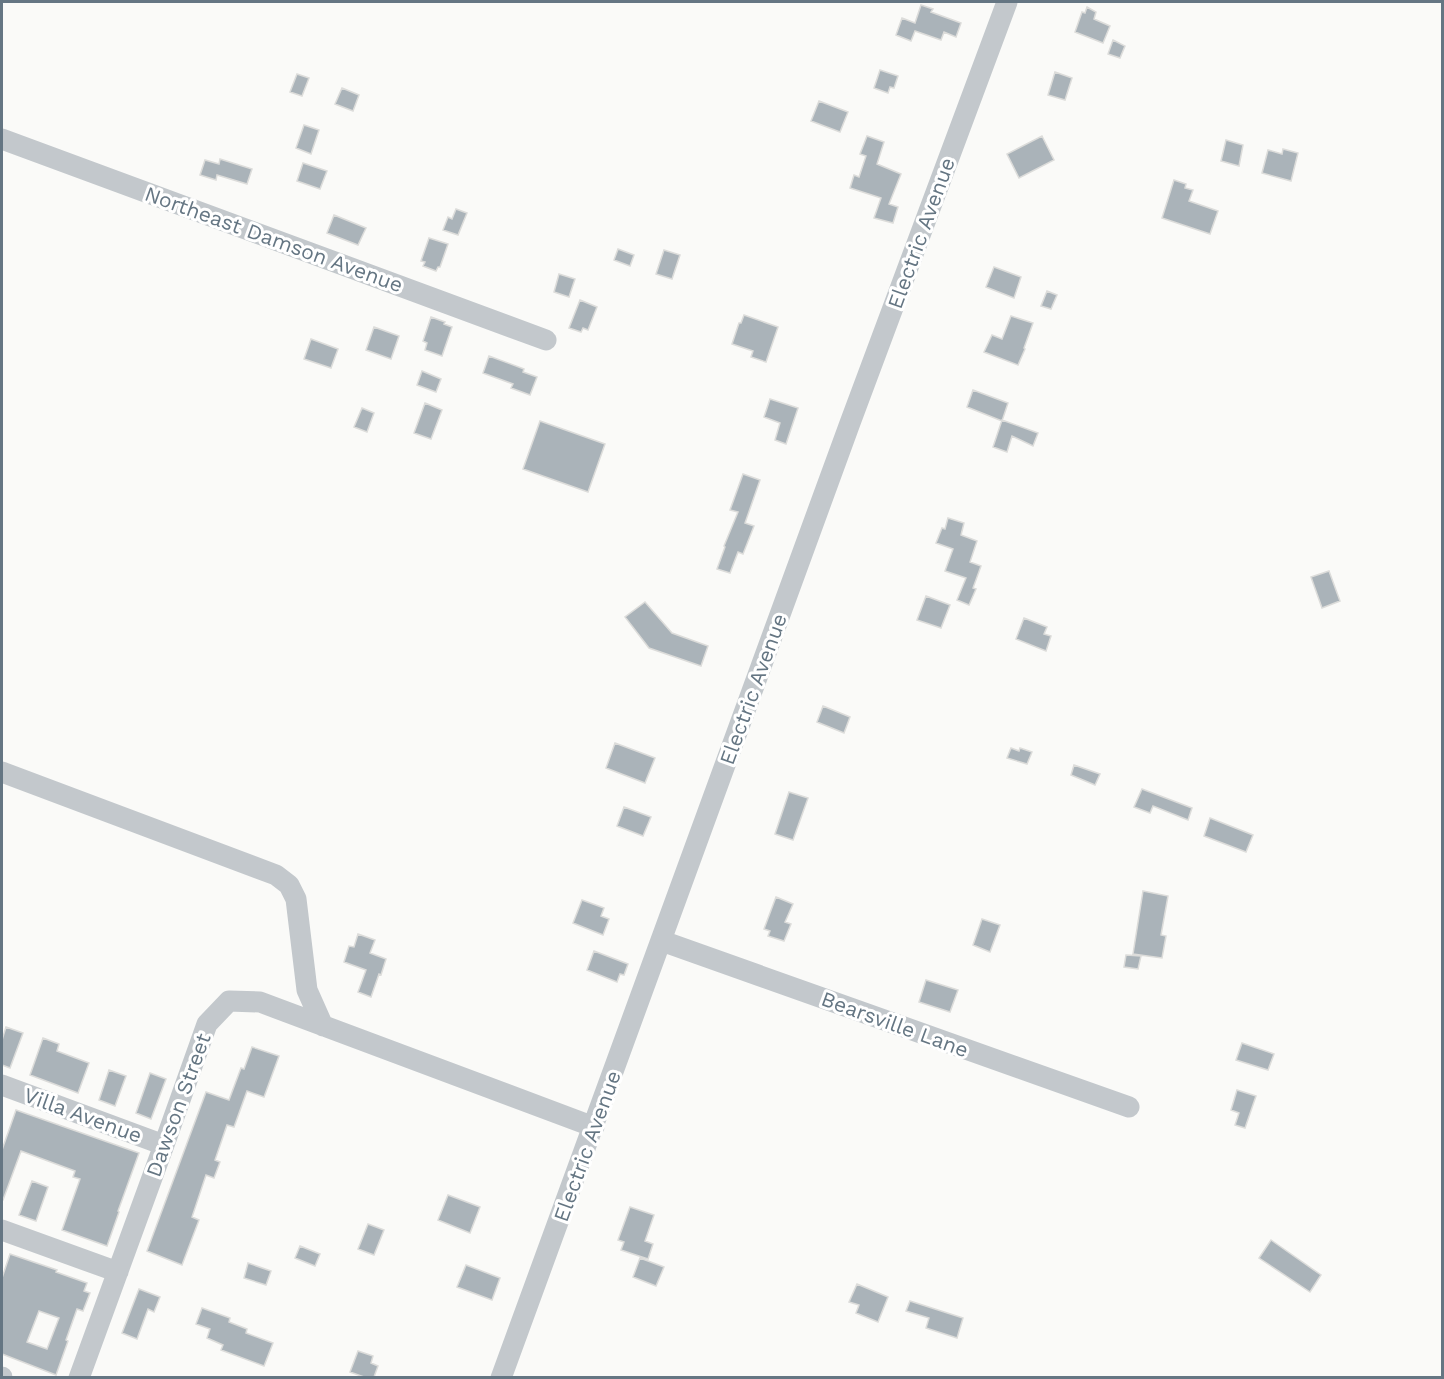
<svg xmlns="http://www.w3.org/2000/svg" width="1444" height="1379" viewBox="0 0 1444 1379" font-family="'Work Sans',sans-serif">
	<style>
		.building { fill: #aab3b9; stroke: #dcdcda; stroke-width: 1.5; fill-rule: evenodd }
		.lines { fill: none; stroke-linecap: round; stroke-linejoin: round }
		.minor { stroke: #c3c8cc; stroke-width: 21 }
		.labels { text-anchor: middle; dominant-baseline: central; stroke-width: 6; stroke-linejoin: round; paint-order: stroke }
		.street-label { font-size: 21px; fill: #657683; stroke: #fff }
	</style>
	<rect width="100%" height="100%" fill="#fafaf8"/>
	<path class="building" d="M921,5L933,9L931,12L961,23L956,37L944,32L941,40L915,31L911,41L896,35L902,18L915,23Z
		M1087,7L1096,12L1094,19L1110,26L1103,43L1075,32L1082,12L1085,13Z
		M1113,40L1125,46L1120,58L1108,54Z
		M880,70L898,76L894,88L890,87L888,93L874,88Z
		M1055,72L1072,78L1065,100L1048,95Z
		M297,74L309,78L302,96L290,92Z
		M342,88L359,95L353,111L335,104Z
		M819,101L848,112L840,132L811,121Z
		M304,125L319,130L311,154L296,148Z
		M867,136L884,142L877,164L901,174L889,204L898,207L893,223L874,218L881,198L850,188L854,175L859,177L866,156L860,154Z
		M1042,136L1054,160L1019,178L1007,154Z
		M1226,140L1243,145L1239,166L1221,161Z
		M1283,149L1298,153L1291,181L1262,173L1268,150L1282,154Z
		M220,159L252,169L247,184L217,175L216,180L200,175L205,160L219,164Z
		M303,163L327,171L320,189L297,181Z
		M1174,180L1186,184L1185,188L1193,190L1189,201L1218,211L1210,234L1162,218Z
		M456,209L467,213L458,235L443,230L448,217L452,219Z
		M334,215L366,228L358,245L327,233Z
		M429,238L448,244L440,267H438L436,271L423,266L425,262L421,261Z
		M618,249L634,255L630,266L614,260Z
		M664,250L680,255L672,279L656,274Z
		M994,267L1021,277L1014,298L986,287Z
		M559,274L575,279L569,297L554,292Z
		M1047,291L1057,295L1051,309L1041,306Z
		M580,300L597,307L588,330L583,328L581,332L569,328Z
		M744,315L778,327L766,362L751,357L753,351L732,344L739,323H741Z
		M1011,316L1033,323L1024,348L1025,349L1018,365L984,352L992,335L1002,339Z
		M431,317L445,322L444,324L452,327L442,356L425,350L427,343L423,341Z
		M374,327L399,336L391,359L366,350Z
		M311,339L338,349L331,368L304,359Z
		M489,356L524,369L523,372L537,377L530,395L511,388L513,384L483,373Z
		M422,371L441,379L436,392L417,385Z
		M973,390L1008,403L1002,421L967,407Z
		M770,399L798,408L786,444L775,440L780,423L764,417Z
		M425,403L442,410L431,439L414,433Z
		M362,408L374,413L367,432L354,427Z
		M1002,420L1038,433L1033,446L1012,436L1007,452L993,447Z
		M540,421L605,444L588,492L523,469Z
		M743,474L760,480L745,523L754,526L743,554L738,552L730,573L717,569L725,547L724,546L738,512L730,510Z
		M948,518L964,523L961,535L977,541L970,562L981,566L973,588L976,589L969,605L957,600L966,578L945,571L953,549L936,543L942,528L945,529Z
		M1329,571L1340,601L1322,608L1311,577Z
		M926,596L950,605L941,628L917,620Z
		M645,602L672,633L708,646L701,666L649,648L625,617Z
		M1024,618L1047,627L1044,634L1051,636L1046,651L1016,639Z
		M823,706L850,717L844,733L817,722Z
		M615,743L655,758L645,783L606,768Z
		M1011,748L1019,751L1020,748L1032,752L1027,764L1007,758Z
		M1074,765L1100,774L1095,785L1071,775Z
		M1142,789L1192,808L1188,820L1153,806L1150,813L1134,807Z
		M789,792L808,798L793,840L775,834Z
		M624,807L651,817L643,836L617,826Z
		M1210,818L1253,835L1246,852L1204,836Z
		M1143,891L1168,896L1161,935L1166,936L1162,958L1133,954Z
		M776,897L793,904L785,922L791,924L784,941L768,936L770,931L764,929Z
		M582,900L604,908L601,916L609,919L603,935L573,923Z
		M982,919L1000,925L990,952L973,945Z
		M358,934L375,940L370,953L386,959L381,975L379,974L371,997L358,992L366,970L344,962L349,946L354,947Z
		M594,951L628,964L624,975L620,974L617,982L587,970Z
		M1126,955L1141,956L1138,969L1124,967Z
		M926,980L958,990L950,1012L919,1002Z
		M6,1027L23,1033L10,1068L2,1065V1040Z
		M43,1038L59,1044L57,1051L89,1063L78,1093L30,1075Z
		M1242,1043L1274,1054L1268,1070L1236,1060Z
		M252,1047L279,1056L264,1097L247,1091L234,1127L227,1125L215,1160L220,1162L214,1178L206,1175L192,1217L199,1220L182,1265L147,1251L206,1092L229,1100L241,1068L244,1069Z
		M109,1070L126,1076L115,1106L99,1100Z
		M150,1073L166,1079L151,1119L136,1113Z
		M1237,1090L1256,1096L1245,1128L1235,1125L1239,1113L1231,1110Z
		M16,1110L139,1153L118,1211L119,1212L107,1246L62,1230L80,1179L73,1177L75,1171L21,1151L3,1200H2V1150Z
		M32,1181L48,1187L36,1221L19,1215Z
		M448,1195L480,1207L470,1233L438,1220Z
		M630,1207L654,1215L645,1241L653,1244L648,1259L621,1250L624,1242L618,1240Z
		M368,1224L384,1230L374,1255L358,1249Z
		M1271,1240L1321,1275L1310,1292L1259,1258Z
		M300,1246L320,1254L315,1266L295,1258Z
		M10,1254L57,1270L56,1272L87,1283L84,1291L90,1293L83,1311L77,1309L66,1340L68,1341L56,1375L2,1354V1278ZM39,1311L59,1318L47,1349L27,1342Z
		M640,1258L664,1267L656,1286L633,1277Z
		M248,1263L271,1271L266,1285L244,1278Z
		M466,1265L500,1278L492,1300L457,1287Z
		M857,1284L888,1297L878,1322L856,1313L859,1305L849,1302Z
		M139,1289L160,1297L154,1312L148,1309L137,1339L122,1333Z
		M910,1301L963,1318L957,1338L926,1328L929,1318L906,1311Z
		M202,1308L230,1318L229,1322L247,1329L246,1333L273,1343L264,1366L221,1350L223,1345L207,1338L210,1329L196,1324Z
		M358,1351L373,1356L371,1363L378,1366L374,1377H364L350,1372Z"/>
	<g class="lines">
		<path class="minor" d="M2,139L546,340
			M2,772L276,875L289,885L296,899L307,990L323,1026
			M662,941L1129,1107
			M2,1085L164,1145
			M2,1230L118,1272
			M2,1377V1378
			M79,1378L164,1145L207,1024L229,1001L260,1002L594,1127
			M501,1378L850,423L1007,2"/>
	</g>
	<g class="labels">
		<g class="street-label">
			<text transform="translate(921 233) rotate(-70)">Electric Avenue</text>
			<text transform="translate(274 239) rotate(20)">Northeast Damson Avenue</text>
			<text transform="translate(753 689) rotate(-70)">Electric Avenue</text>
			<text transform="translate(895 1024) rotate(20)">Bearsville Lane</text>
			<text transform="translate(178 1105) rotate(-70)">Dawson Street</text>
			<text transform="translate(83 1115) rotate(20)">Villa Avenue</text>
			<text transform="translate(587 1146) rotate(-70)">Electric Avenue</text>
		</g>
	</g>
	<rect width="1444" height="1379" fill="none" stroke="#657683" stroke-width="6"/>
</svg>
